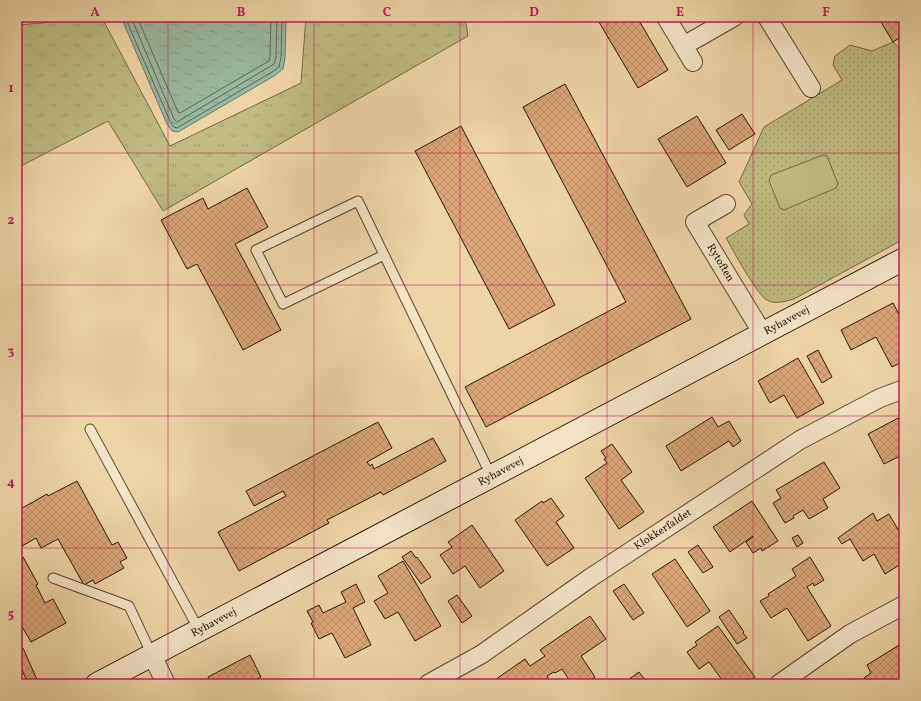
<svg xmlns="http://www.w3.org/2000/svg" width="921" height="701" viewBox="0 0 921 701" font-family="Vollkorn,serif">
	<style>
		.grass { fill: url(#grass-tufts); stroke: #746a46 }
		.park { fill: url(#park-dots); stroke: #746a46 }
		.garden { fill: #bfbb83; stroke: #746a46 }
		.water { fill: url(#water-ripples); stroke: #6e7964 }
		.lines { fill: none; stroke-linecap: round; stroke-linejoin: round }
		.shore { stroke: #626855; stroke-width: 1 }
		.building { fill: url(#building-cross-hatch); stroke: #2a1808 }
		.lane-casing { stroke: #5b4730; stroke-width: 11 }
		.street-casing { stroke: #5b4730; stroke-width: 20 }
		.secondary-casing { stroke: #2a1808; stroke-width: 24 }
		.lane { stroke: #f5e3c6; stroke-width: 9 }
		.street { stroke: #f5e3c6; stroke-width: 18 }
		.secondary { stroke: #f5e3c6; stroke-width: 22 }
		.grid { fill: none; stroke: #c2185b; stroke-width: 1; stroke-opacity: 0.55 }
		.labels { text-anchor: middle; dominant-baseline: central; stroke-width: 3; stroke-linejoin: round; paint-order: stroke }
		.street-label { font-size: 11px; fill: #2a1808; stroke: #f5e3c6 }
		.neatline { fill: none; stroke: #c2185b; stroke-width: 1.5 }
		.grid-label { font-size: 13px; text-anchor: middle; font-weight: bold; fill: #c2185b }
	</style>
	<defs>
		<pattern id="grass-tufts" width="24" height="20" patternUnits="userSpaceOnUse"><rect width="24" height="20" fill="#bfbb83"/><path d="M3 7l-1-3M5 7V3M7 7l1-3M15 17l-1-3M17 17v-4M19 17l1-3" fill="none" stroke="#a4a070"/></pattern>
		<pattern id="park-dots" width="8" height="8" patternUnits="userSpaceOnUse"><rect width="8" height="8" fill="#bfbb83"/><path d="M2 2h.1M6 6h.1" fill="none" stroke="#a4a070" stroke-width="1.8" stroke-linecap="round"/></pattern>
		<pattern id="water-ripples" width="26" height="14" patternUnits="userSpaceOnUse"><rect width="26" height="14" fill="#9bb9a2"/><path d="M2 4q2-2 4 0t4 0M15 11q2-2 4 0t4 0" fill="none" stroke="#869e8a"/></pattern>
		<pattern id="building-cross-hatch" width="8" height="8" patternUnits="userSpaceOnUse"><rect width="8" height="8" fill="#daa67a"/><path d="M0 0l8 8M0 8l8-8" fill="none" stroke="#bb8e68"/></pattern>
	</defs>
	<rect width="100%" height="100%" fill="#efd4a8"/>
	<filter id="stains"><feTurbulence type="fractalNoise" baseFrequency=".005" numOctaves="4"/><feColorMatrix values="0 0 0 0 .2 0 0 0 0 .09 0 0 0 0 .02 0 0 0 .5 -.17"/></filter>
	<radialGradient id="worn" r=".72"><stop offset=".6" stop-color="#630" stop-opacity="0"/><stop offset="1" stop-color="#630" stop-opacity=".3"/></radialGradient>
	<path class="grass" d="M306,17H465L468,36L163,211L108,121L17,168V25L102,18L170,146L301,83Z"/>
	<path class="park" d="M893,42L904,52V239L794,299C786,301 775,305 767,300C757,295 733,250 726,238L749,224L744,215L752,204L739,182L764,127L842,80L833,65L835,56L850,45L872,51Z"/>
	<path class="garden" d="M823,155L827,156L838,184L836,188L784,210L780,208L769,181L771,175Z"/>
	<path class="water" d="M121,17H286L285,58L283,69L274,76L178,132L172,131L167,124Z"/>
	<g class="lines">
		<path class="shore" d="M125,17L170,121L174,127L177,128L272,72L279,67L281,57L282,17
			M131,17L174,119L177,122L274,64L276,57L277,17
			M137,17L178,112L180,113L269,61L270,56L271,17"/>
	</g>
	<path class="building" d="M596,17H637L668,70L638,88Z
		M878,17H904V35L893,42Z
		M565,84L691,319L486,427L465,387L626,302L523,107Z
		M742,114L755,134L729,150L716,130Z
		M697,116L726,163L687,187L658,139Z
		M461,126L555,305L509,329L415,151Z
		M247,188L268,227L235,244L281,330L243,350L197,264L187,269L161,220L203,198L208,209Z
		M893,303L904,324V361L892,367L876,337L851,350L841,330Z
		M818,350L832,377L822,383L807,356Z
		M798,358L824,403L797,418L784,395L770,403L758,381Z
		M904,415V454L884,464L868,434Z
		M712,417L718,427L729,421L741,441L733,447L729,441L681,471L666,446Z
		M378,422L392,448L367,462L370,466L372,464L374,469L433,438L446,461L383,495L381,492L327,520L329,523L239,571L218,532L286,496L283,491L254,506L246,491Z
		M612,444L632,472L621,480L644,512L619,529L585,478L607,463L604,459L606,458L601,451Z
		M824,462L840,488L823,499L828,508L809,519L803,510L793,516L794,518L785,523L773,503L781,498L776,490Z
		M77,481L112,545L118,542L127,558L120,562L124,568L95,584L93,580L84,585L58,539L41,548L36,538L17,549V511L47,494L48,496Z
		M551,498L564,516L556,522L574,548L547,566L515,520L542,501L543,503Z
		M752,501L778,541L762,551L761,548L753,553L746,542L753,537V536L730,552L713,527Z
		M873,513L877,521L889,514L904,540V562L885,574L874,554L863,561L850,539L842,544L838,538Z
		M472,525L504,571L480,588L465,566L453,574L440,555L452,547L448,542Z
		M798,535L803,543L797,547L792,538Z
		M698,545L713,567L703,573L688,552Z
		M411,551L416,558L417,557L431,577L421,584L402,557Z
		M23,557L38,584L36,585L45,603L53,599L66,623L31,642L17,618L20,615L17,610V560Z
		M810,557L824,580L814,586L813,583L807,587L831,626L808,641L787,608L771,618L760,601L769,596L768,594L796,576L792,569Z
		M675,559L710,611L687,627L652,574Z
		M403,561L441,626L415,641L398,612L385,619L374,601L388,593L378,576Z
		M356,584L365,602L353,608L371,645L345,658L332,633L319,639L311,623L313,622L307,611L319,605L323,613L346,602L341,592Z
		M624,584L644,613L633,620L613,591Z
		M457,595L472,616L462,623L448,601Z
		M729,610L744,632L743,633L747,638L737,644L719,617Z
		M590,616L606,639L581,656L595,677L585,684H572L562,669L555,673L554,672L547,676L552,684H489L525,659L530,666L545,656L540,650Z
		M718,626L755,677L745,684H725L709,662L699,669L687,652L697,645L695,642Z
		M904,642V678L895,684H867L864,678L871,673L867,665Z
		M23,648L38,682L33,684H28L17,658V650Z
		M250,655L261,677L247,684H211L208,677Z
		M639,672L648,684H632L628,680Z"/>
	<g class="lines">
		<g class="lane-casing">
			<path id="lane" d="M384,255L283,304L256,250L358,201L483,459L491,476
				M90,429L199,630
				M53,578L129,606L152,655"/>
		</g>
		<g class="street-casing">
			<path id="street" d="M666,17L693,62
				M767,17L811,88
				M683,46L734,17
				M726,204L695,222L763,334
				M152,655L166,684
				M428,684L482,654L590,578L800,440L880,398L904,389
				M779,684L850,634L904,605"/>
		</g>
		<g class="secondary-casing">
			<path id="secondary" d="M97,684L904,259"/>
		</g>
		<use href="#lane" class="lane"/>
		<use href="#street" class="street"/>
		<use href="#secondary" class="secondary"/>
	</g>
	<path class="grid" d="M168,17V684M314,17V684M460,17V684M607,17V684M753,17V684M17,153H904M17,285H904M17,416H904M17,548H904"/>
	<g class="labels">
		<g class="street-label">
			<text transform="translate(720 263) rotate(59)">Rytoften</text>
			<text transform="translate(787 321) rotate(-28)">Ryhavevej</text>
			<text transform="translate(501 472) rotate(-28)">Ryhavevej</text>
			<text transform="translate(663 530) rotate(-33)">Klokkerfaldet</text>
			<text transform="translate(214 623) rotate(-28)">Ryhavevej</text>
		</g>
	</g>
	<rect width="921" height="701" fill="none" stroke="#efd4a8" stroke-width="44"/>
	<rect x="22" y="22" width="877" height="657" class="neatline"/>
	<g class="grid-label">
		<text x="95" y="16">A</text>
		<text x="241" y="16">B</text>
		<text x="387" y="16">C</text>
		<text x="534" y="16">D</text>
		<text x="680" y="16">E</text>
		<text x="826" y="16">F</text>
		<text x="11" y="92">1</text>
		<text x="11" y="224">2</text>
		<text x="11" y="355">3</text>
		<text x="11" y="486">4</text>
		<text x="11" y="618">5</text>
	</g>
	<rect width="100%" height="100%" filter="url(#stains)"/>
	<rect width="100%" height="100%" fill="url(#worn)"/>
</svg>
